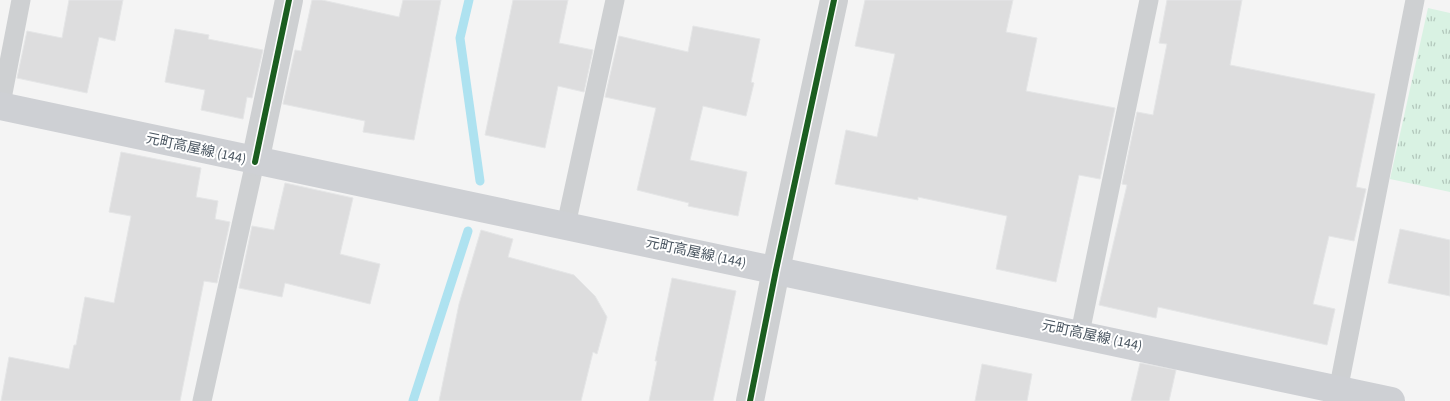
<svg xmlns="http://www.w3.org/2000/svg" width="1450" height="401" viewBox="0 0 1450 401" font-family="'Source Sans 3','Noto Sans JP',sans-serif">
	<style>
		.park { fill: url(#park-tufts) }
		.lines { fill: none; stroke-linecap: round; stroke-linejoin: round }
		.stream { stroke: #aee2f0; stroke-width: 9 }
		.building { fill: #ddddde; stroke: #e5e6e7 }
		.service { stroke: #ced0d2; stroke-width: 19 }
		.minor { stroke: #ced0d2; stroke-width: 28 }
		.tertiary { stroke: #ced0d2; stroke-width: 28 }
		.secondary { stroke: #ced0d4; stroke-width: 28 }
		.cycleway-casing { stroke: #fff; stroke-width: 9 }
		.cycleway { stroke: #1b5e20; stroke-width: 6 }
		.labels { text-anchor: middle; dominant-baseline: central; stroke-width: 4; stroke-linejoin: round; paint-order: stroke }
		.street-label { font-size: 14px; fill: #4a5661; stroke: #fff }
	</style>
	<defs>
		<pattern id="park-tufts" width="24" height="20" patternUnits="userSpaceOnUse" patternTransform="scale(1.25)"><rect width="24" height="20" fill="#d9f2e3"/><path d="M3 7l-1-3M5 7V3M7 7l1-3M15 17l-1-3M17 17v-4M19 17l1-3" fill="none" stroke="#b2c7bb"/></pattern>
	</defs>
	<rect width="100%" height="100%" fill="#f4f4f4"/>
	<path class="park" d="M1428,8L1450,13V192L1390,179Z"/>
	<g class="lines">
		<path class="stream" d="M469,0L460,38L480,181
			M413,401L468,231"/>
	</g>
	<path class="building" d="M69,0H123L115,41L99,37L87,93L17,78L27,31L62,38Z
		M312,0H322L399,17L403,0H441L414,140L363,132L365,121L283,104L295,50L301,51Z
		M513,0H568L559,43L593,50L584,92L558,86L545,148L485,135Z
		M865,0H1013L1006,32L1037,38L1026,91L1115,108L1100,179L1079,175L1056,282L996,269L1007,216L918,197V200L835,184L846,130L877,137L895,54L855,46Z
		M1167,0H1242L1230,65L1375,94L1356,187L1366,189L1354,241L1329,236L1313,304L1335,309L1327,345L1158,307L1156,318L1099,305L1127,185L1122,184L1137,112L1153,115L1167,44L1159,43Z
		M693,26L760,39L751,82L754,83L746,116L703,106L690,160L747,172L738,216L688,206L689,203L637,190L656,108L605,97L619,36L688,52Z
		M175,29L209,35L208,39L263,50L252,98L247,97L243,119L201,110L205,90L165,82Z
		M121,152L201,168L196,197L218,201L215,219L230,222L217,283L204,281L180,401H1L9,357L69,369L74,345H76L85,297L114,303L131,216L109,212Z
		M285,183L353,198L340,254L380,264L370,304L285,283L282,297L239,288L252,226L274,230Z
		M1400,229L1450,240V296L1388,283Z
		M481,230L513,239L508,257L574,275L595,296L607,317L597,354L593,352L581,401H439L459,304Z
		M672,278L736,291L713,401H649L657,361H655Z
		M1140,363L1176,370L1169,401H1131Z
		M982,364L1032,374L1027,401H975Z"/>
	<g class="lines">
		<path class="service" d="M0,109L21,0
			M566,225L615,0
			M1080,333L1149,0
			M202,401L255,162
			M1336,401L1415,0"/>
		<path class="minor" d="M255,162L289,0"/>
		<path class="tertiary" d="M750,401L776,270L834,0"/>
		<path class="secondary" d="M0,106C463,207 928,299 1391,401"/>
		<g class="cycleway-casing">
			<path id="cycleway" d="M255,162L289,0
				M750,401L776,270L834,0"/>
		</g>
		<use href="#cycleway" class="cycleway"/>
	</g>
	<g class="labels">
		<g class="street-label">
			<text transform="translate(196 149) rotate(12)">元町高屋線 (144)</text>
			<text transform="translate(696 253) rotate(12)">元町高屋線 (144)</text>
			<text transform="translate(1092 336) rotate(12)">元町高屋線 (144)</text>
		</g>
	</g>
</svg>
